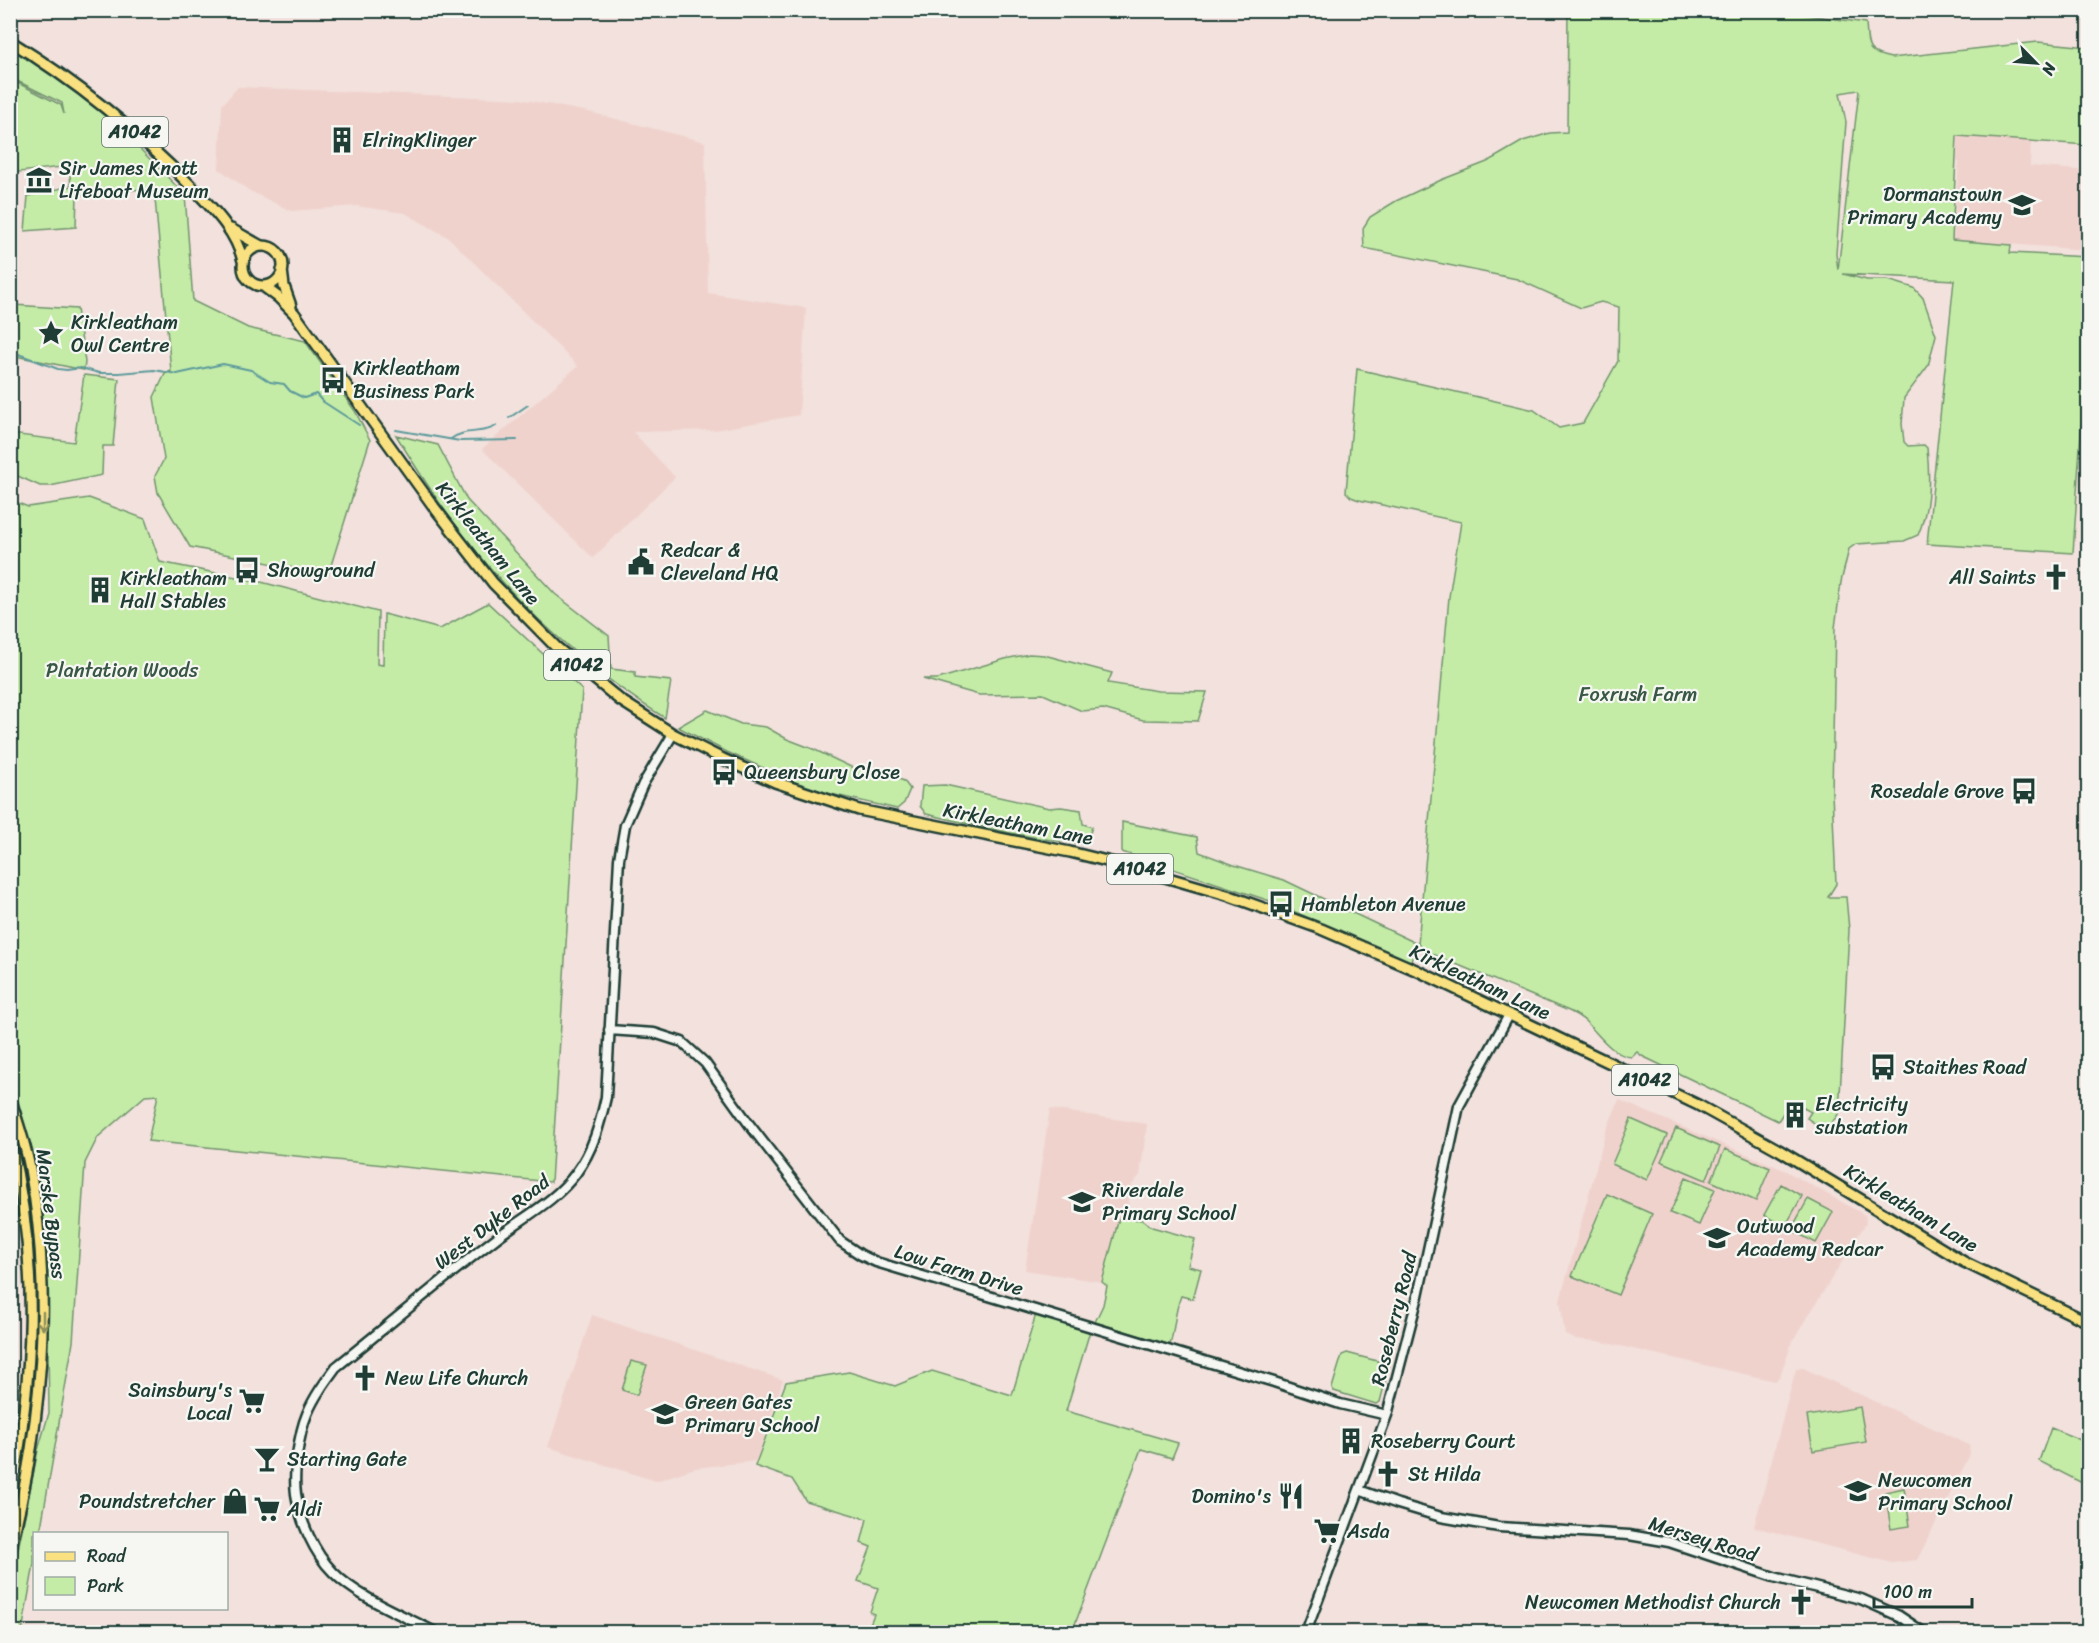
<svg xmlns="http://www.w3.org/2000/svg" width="2099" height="1643" viewBox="0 0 2099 1643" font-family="Sriracha,sans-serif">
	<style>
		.built { fill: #f0d2cd }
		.green { fill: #c4eca7; stroke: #72946e; stroke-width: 1.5; fill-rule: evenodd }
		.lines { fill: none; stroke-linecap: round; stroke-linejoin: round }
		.stream { stroke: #5d9a9b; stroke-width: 2 }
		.secondary-casing { stroke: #1f3d34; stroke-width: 13 }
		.primary-casing { stroke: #1f3d34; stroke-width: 14 }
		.secondary { stroke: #f6f6f2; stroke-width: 8 }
		.primary { stroke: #f9e181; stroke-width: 9 }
		.oneway { stroke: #8c8f5a }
		.labels { text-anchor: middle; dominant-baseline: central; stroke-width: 4.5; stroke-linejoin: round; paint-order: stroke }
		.shield { fill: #f6f6f2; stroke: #60746d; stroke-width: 1.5 }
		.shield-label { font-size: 18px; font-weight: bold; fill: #1f3d34 }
		.poi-label { font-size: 20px; fill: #1f3d34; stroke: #f6f6f2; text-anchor: start }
		.street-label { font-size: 20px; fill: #1f3d34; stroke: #f6f6f2 }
		.park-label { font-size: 20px; fill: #385745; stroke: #f6f6f2 }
	</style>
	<rect width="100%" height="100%" fill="#f2e1dc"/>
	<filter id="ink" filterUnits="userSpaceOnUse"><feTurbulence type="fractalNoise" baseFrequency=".0167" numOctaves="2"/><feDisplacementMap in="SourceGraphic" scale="12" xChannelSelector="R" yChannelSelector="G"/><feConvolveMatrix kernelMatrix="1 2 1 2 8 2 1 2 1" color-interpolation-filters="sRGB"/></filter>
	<g filter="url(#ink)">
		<path class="built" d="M238,87L520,99L589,112L705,142L708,293L806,308L799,415L715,430L633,432L675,477L593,558L482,449L578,366L449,238L405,213L356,206L291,211L250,191L219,169L222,105Z
			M1958,135L2031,140L2030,166L2088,171V250L1953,240L1959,162L1957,161Z
			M1619,1100L1784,1170L1865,1215L1866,1223L1792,1342L1779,1378L1775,1381L1598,1341L1575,1339L1565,1335L1560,1301L1606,1131Z
			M1050,1109L1147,1124L1140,1175L1131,1186L1126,1219H1119L1102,1282L1025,1270Z
			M592,1315L783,1380L756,1461L695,1468L656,1481L548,1447Z
			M1803,1368L1969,1445L1970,1454L1917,1560L1892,1563L1754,1527L1796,1369Z"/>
		<path class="green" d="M1776,11L1866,23C1868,47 1865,53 1891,58L2038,42L2088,47V145L1957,136L1952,240L2011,245L2010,253L2088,257V325L2073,553L1927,544L1954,280L1843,274L1867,280H1888L1914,288L1923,298L1936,335L1928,366L1904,398L1902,424L1904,442L1908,446L1924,445L1927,448C1930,478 1930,507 1918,535L1904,541L1856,544L1849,549L1841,582L1835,628L1832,793L1836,884L1828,897H1846L1849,930L1839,1113L1826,1131L1807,1118L1811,1112L1791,1101L1778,1121L1642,1056L1637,1052L1632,1057C1614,1057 1598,1034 1586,1022C1581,1017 1575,1014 1569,1011L1427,952L1419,945L1410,962L1270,901L1122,852V822L1197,837L1199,852L1234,865L1284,880L1418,944L1449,597L1461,522L1359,500L1351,497L1346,492L1357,369L1534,410L1559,428L1583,423L1618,361L1619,307L1601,302L1581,308L1517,279L1364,248L1363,228L1370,217L1396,201L1441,180L1487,162L1523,141L1550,133L1567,132L1568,11ZM1858,90L1859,91L1838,270L1836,254L1846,122L1840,93Z
			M11,46L98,106L185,195L193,301L248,328L305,341L355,411L370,440L328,575L190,547L158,493L155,476L164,459L154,397L165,374L171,371L154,188L77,195L76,227L25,231L28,196L71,186L69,166L11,173L10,79L61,105L64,114L62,103L11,78Z
			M11,300L13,305L77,309L85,362L84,370L20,357L13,356L11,362Z
			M84,375L119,379L113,446H103L102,475L50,486H40L11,473V434L74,442Z
			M396,435L438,445L467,500L555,594L609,636L611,669L635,672V677L671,681L665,718C579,664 505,594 446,512C428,487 412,461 396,435Z
			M89,498L145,519L160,562L261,582L378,612L377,664L383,665L384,614L440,629L488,603L582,690L551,1182L148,1141L158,1095L145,1096L98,1137L85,1163L73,1342L40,1533L34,1534V1564L22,1632H11V1585L38,1450L49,1413L47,1281L38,1174L10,1071L11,500L28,507Z
			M1029,654L1044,655L1112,673L1108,683L1158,691L1207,692L1198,721L1143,720L1103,709L1082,711L1043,694L979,695L923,679H938L1005,659Z
			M707,710L741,724L766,727L787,739L813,749L853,768L885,774L904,781L910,789L904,803L897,809L813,790L727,752L678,727Z
			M945,785L1049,808L1061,807L1081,810L1083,824L1092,827L1086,844C1032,840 979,826 926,814L920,806L922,786Z
			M1631,1119L1667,1135L1647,1180L1612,1164Z
			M1676,1128L1720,1147L1706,1180L1661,1161Z
			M1725,1149L1770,1168L1756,1201L1711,1181Z
			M1686,1177L1715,1189L1699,1225L1670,1213Z
			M1781,1184L1802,1196L1785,1227L1764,1215Z
			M1607,1194L1652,1214L1618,1295L1572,1276Z
			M1808,1199L1833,1212L1816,1243L1791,1230Z
			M1119,1218L1143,1220L1152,1227L1195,1239L1188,1266L1201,1269L1193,1299L1181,1296C1174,1313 1175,1328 1170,1345L1095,1322L1103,1305L1107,1286L1102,1282Z
			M1036,1314L1090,1331L1066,1411L1178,1443L1172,1458L1141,1449L1072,1632H867L874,1614L870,1612L878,1588L858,1581L871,1547L861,1543L867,1519L806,1501L792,1479L755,1466L786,1382L849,1372L895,1386L932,1371L1012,1395Z
			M1347,1353L1381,1362L1383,1357L1391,1359L1380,1402L1376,1404L1334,1391L1332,1388L1342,1355Z
			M631,1361L647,1365L637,1395L622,1390Z
			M1860,1407L1866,1442L1813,1451L1807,1416Z
			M2051,1428L2088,1443V1486L2039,1461Z
			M1904,1488L1910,1526L1891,1529L1885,1492Z"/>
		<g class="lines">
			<path class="stream" d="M10,350L21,355L58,369L67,370L81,368L99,373H119L154,370L177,374L223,364L251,370L270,382L284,384L290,391L304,398L316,394L322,401L359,425
				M509,418L528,405
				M396,430L460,441L517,440
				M451,439C465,428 482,435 496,426"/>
			<g class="secondary-casing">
				<path id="secondary" d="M609,1030L654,1033L682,1042L705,1063L749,1124L840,1241L861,1255L876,1262L1274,1382L1340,1404L1387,1415
					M1359,1490L1398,1504L1441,1517L1499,1527L1629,1535L1669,1542L1774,1577L1861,1599L1899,1616L1923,1632
					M435,1632C403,1615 358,1598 333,1572C314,1553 300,1521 296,1494C293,1473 299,1433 307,1414C314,1397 325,1382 336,1367C389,1325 441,1280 495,1239C522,1218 556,1201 576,1173C593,1150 600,1124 606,1097L619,859L625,825L643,784L673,734
					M1306,1632L1387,1415L1418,1296L1459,1106L1509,1015"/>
			</g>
			<g class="primary-casing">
				<path id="primary" d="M10,41C77,82 137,131 192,187C213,209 236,231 243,261
					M231,229L261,246
					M243 266a20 20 0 1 1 40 0a20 20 0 1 1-40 0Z
					M282,270L284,286L291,306
					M263,286L278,297L294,313L434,507L493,583L556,647L620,700L673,734L723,759L775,782L859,810L1070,852L1127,866L1227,895L1321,929L1418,971L1698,1105L1779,1150L1964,1262L2088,1322
					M10,1098C17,1121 26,1145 30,1169C53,1296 42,1426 10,1550
					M10,1139C40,1264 34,1376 10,1501"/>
			</g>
			<use href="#secondary" class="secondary"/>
			<use href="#primary" class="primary"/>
		</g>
		<defs><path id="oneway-shaft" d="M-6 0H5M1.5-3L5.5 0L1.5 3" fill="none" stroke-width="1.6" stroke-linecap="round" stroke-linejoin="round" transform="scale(1.5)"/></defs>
		<use class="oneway" href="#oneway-shaft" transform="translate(43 1321) rotate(90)"/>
	</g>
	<defs>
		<g id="building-bare" transform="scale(2.07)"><path d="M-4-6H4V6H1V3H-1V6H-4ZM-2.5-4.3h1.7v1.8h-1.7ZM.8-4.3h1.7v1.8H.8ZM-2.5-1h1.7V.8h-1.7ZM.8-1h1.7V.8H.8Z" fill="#1f3d34" stroke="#f6f6f2" stroke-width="2.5" paint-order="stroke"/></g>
		<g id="museum-bare" transform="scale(2.07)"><path d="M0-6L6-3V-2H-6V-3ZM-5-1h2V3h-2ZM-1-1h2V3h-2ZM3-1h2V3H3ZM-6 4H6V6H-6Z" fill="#1f3d34" stroke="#f6f6f2" stroke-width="2.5" paint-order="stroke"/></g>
		<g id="school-bare" transform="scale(2.07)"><path d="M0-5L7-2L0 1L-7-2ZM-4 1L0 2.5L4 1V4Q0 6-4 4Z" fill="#1f3d34" stroke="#f6f6f2" stroke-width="2.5" paint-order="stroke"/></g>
		<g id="sight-bare" transform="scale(2.07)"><path d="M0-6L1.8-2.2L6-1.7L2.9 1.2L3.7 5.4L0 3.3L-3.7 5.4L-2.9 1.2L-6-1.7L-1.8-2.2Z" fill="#1f3d34" stroke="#f6f6f2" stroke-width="2.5" paint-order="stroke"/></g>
		<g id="bus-bare" transform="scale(2.07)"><path d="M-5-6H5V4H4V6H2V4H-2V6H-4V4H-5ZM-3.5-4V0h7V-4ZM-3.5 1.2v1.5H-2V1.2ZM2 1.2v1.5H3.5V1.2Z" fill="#1f3d34" stroke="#f6f6f2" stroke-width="2.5" paint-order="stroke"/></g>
		<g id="civic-bare" transform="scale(2.07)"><path d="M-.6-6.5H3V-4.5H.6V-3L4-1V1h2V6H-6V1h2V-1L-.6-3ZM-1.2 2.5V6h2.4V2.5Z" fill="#1f3d34" stroke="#f6f6f2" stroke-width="2.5" paint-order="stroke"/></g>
		<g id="church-bare" transform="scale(2.07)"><path d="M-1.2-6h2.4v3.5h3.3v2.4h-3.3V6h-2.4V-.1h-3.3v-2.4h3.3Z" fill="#1f3d34" stroke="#f6f6f2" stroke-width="2.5" paint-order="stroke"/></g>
		<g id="supermarket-bare" transform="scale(2.07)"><path d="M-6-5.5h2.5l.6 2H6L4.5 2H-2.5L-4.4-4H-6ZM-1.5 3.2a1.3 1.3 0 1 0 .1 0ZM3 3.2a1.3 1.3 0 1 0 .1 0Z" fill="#1f3d34" stroke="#f6f6f2" stroke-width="2.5" paint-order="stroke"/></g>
		<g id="bar-bare" transform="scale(2.07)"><path d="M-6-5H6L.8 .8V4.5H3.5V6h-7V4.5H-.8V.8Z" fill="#1f3d34" stroke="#f6f6f2" stroke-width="2.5" paint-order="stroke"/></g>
		<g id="restaurant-bare" transform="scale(2.07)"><path d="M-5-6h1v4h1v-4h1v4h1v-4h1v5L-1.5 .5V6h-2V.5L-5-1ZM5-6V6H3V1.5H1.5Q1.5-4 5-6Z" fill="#1f3d34" stroke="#f6f6f2" stroke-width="2.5" paint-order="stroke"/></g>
		<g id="shop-bare" transform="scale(2.07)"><path d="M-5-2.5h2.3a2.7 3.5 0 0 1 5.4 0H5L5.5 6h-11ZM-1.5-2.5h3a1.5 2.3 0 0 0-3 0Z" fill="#1f3d34" stroke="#f6f6f2" stroke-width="2.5" paint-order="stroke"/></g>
	</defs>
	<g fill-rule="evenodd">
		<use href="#building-bare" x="342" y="140"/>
		<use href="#museum-bare" x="39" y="180"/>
		<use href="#school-bare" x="2022" y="205"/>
		<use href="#sight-bare" x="51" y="333"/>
		<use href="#bus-bare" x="333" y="380"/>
		<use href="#civic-bare" x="641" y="562"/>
		<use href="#bus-bare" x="247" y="570"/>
		<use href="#church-bare" x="2056" y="577"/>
		<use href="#building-bare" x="100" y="590"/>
		<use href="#bus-bare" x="724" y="772"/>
		<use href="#bus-bare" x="2024" y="791"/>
		<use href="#bus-bare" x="1281" y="904"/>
		<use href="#bus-bare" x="1883" y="1067"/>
		<use href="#building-bare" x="1795" y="1115"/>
		<use href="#school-bare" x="1082" y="1202"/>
		<use href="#school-bare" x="1717" y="1238"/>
		<use href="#church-bare" x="365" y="1378"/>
		<use href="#supermarket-bare" x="252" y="1401"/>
		<use href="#school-bare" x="665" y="1414"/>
		<use href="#building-bare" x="1351" y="1441"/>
		<use href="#bar-bare" x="267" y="1459"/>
		<use href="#church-bare" x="1388" y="1474"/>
		<use href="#school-bare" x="1858" y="1491"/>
		<use href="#restaurant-bare" x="1291" y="1496"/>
		<use href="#shop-bare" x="235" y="1501"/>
		<use href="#supermarket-bare" x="267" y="1509"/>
		<use href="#supermarket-bare" x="1327" y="1531"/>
		<use href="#church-bare" x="1801" y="1602"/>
	</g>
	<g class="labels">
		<g class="shield">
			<rect x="102" y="117" width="66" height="30" rx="4.5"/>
			<rect x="544" y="650" width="66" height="30" rx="4.5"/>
			<rect x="1107" y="854" width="66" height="30" rx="4.5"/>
			<rect x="1612" y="1065" width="66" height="30" rx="4.5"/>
		</g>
		<g class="shield-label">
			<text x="135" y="132">A1042</text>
			<text x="577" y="665">A1042</text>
			<text x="1140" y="869">A1042</text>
			<text x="1645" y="1080">A1042</text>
		</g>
		<g class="poi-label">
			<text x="362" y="140">ElringKlinger</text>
			<text x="59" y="168">Sir James Knott<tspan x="59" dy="23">Lifeboat Museum</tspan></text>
			<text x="2002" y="194" text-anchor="end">Dormanstown<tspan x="2002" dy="23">Primary Academy</tspan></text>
			<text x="71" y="322">Kirkleatham<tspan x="71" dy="23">Owl Centre</tspan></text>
			<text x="353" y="368">Kirkleatham<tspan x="353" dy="23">Business Park</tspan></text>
			<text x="661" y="550">Redcar &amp;<tspan x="661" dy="23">Cleveland HQ</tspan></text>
			<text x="267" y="570">Showground</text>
			<text x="2036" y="577" text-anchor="end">All Saints</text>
			<text x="120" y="578">Kirkleatham<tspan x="120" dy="23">Hall Stables</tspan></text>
			<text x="744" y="772">Queensbury Close</text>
			<text x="2004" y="791" text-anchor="end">Rosedale Grove</text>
			<text x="1301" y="904">Hambleton Avenue</text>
			<text x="1903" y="1067">Staithes Road</text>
			<text x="1815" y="1104">Electricity<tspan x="1815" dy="23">substation</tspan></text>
			<text x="1102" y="1190">Riverdale<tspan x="1102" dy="23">Primary School</tspan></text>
			<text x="1737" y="1226">Outwood<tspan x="1737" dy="23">Academy Redcar</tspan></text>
			<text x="385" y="1378">New Life Church</text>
			<text x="232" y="1390" text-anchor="end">Sainsbury's<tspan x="232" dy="23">Local</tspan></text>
			<text x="685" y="1402">Green Gates<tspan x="685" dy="23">Primary School</tspan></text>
			<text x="1371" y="1441">Roseberry Court</text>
			<text x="287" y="1459">Starting Gate</text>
			<text x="1408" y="1474">St Hilda</text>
			<text x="1878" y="1480">Newcomen<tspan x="1878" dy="23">Primary School</tspan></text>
			<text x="1271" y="1496" text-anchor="end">Domino's</text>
			<text x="215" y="1501" text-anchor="end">Poundstretcher</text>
			<text x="287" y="1509">Aldi</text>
			<text x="1347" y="1531">Asda</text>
			<text x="1781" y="1602" text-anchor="end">Newcomen Methodist Church</text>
		</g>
		<g class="street-label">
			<text transform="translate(488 543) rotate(51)">Kirkleatham Lane</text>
			<text transform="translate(1018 824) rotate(11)">Kirkleatham Lane</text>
			<text transform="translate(1480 982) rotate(25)">Kirkleatham Lane</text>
			<text transform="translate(1911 1208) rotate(31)">Kirkleatham Lane</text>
			<text transform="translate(51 1214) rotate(83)">Marske Bypass</text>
			<text transform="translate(492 1222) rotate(-38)">West Dyke Road</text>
			<text transform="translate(959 1270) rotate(17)">Low Farm Drive</text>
			<text transform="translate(1394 1319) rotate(-76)">Roseberry Road</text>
			<text transform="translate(1703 1539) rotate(17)">Mersey Road</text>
		</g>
		<g class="park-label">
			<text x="122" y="670">Plantation Woods</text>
			<text x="1638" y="694">Foxrush Farm</text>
		</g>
	</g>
	<rect width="2099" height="1643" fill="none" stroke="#f6f6f2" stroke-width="36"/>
	<rect x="18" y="18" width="2063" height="1607" fill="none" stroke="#1f3d34" stroke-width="2" filter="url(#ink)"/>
	<rect x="33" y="1532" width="195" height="78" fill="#f6f6f2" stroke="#a0aca6" stroke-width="1.5"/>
	<rect x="45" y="1552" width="30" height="9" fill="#f9e181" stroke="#a0aca6" stroke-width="1.5"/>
	<text x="87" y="1562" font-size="18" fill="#1f3d34">Road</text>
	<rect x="45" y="1577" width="30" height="18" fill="#c4eca7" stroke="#a0aca6" stroke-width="1.5"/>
	<text x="87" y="1592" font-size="18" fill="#1f3d34">Park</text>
	<g transform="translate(2036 63) rotate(115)" stroke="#f6f6f2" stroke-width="4.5" paint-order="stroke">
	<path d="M0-4.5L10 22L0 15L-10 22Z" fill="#1f3d34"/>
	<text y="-9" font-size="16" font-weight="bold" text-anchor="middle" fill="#1f3d34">N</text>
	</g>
	<path d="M1874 1598v9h98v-9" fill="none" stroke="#1f3d34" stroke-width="3"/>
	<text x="1883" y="1598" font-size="18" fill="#1f3d34" stroke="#f6f6f2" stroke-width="4.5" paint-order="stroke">100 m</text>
</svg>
